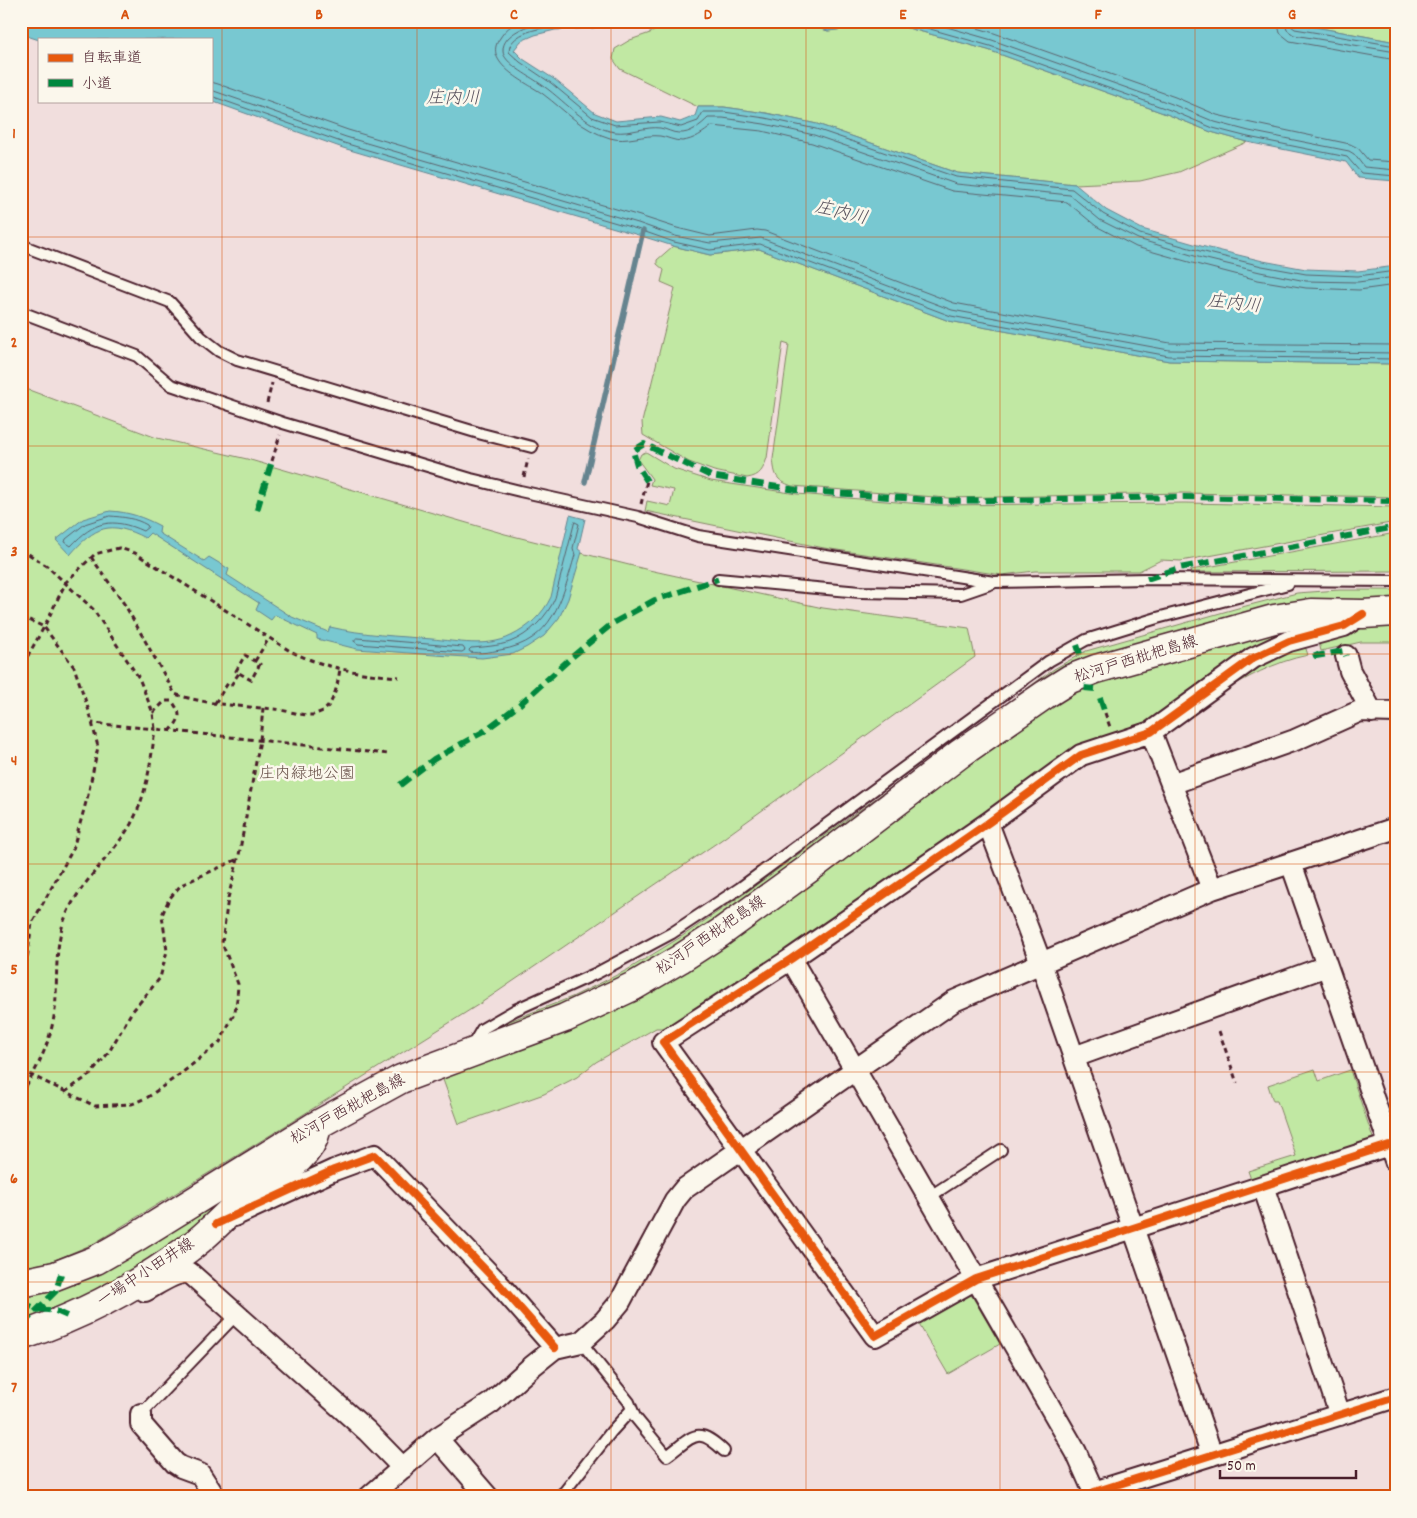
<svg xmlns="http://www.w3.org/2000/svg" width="1417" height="1518" viewBox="0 0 1417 1518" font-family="Dekko,'Klee One',sans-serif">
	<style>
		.green { fill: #c1e8a3; stroke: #868467 }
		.water { fill: #78c8d1; stroke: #66848f }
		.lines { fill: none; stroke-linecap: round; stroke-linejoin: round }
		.shore { stroke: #5c636d; stroke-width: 1 }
		.stream { stroke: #66848f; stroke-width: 5.5 }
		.lane-casing { stroke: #4a1f2b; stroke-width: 14 }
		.street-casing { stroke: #4a1f2b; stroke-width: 24 }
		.secondary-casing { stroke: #4a1f2b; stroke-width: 31 }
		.path { stroke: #4a1f2b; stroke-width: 3; stroke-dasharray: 5 4; stroke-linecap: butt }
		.lane { stroke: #fbf7ec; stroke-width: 10 }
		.street { stroke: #fbf7ec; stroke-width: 20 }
		.secondary { stroke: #fbf7ec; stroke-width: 28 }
		.quiet { stroke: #00873e; stroke-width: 6; stroke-dasharray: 12 6; stroke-linecap: butt }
		.cycleway-casing { stroke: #fbf7ec; stroke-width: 11 }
		.cycleway { stroke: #e8590c; stroke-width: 8 }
		.grid { fill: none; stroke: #d8530f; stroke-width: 1; stroke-opacity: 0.55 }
		.labels { text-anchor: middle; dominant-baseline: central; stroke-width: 5; stroke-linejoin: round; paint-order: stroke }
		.street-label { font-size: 16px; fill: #4a1f2b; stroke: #fbf7ec }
		.park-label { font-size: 16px; fill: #685149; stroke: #fbf7ec }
		.water-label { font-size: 18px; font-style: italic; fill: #58525d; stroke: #fbf7ec }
		.neatline { fill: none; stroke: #d8530f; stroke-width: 2 }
		.grid-label { font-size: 16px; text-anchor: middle; font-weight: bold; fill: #d8530f }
	</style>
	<rect width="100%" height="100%" fill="#f1dedd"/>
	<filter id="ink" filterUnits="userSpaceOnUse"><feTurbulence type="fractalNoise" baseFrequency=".02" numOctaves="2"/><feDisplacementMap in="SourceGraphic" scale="10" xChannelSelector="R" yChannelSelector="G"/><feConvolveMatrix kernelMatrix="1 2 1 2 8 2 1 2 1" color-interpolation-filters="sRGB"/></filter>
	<g filter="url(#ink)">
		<path class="green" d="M759,21H797L828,31L868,26L897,25L988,50L1169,115L1211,132L1247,142L1179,172L1140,181L1075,184L957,173L817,124L766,113L724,107H698L620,69L613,59L615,49L630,40L650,33L670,23L720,28Z
			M1283,21H1396V42Z
			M673,246L710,255L759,249L949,321L1169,361L1396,364V497L1183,493L948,498L792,486C775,480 775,475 773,459L789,344L783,342L767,458C763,469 761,476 747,478L714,471L689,462L643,435L642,422L675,288L661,282L664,270L657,264V260Z
			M21,387L157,438L247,459L505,534L649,570L823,608L969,628L975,657L721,840L481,1003L277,1131L93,1244L50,1262L21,1268Z
			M646,452L674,469L711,481L797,494L935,505L1185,503L1396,507V522L1181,561L1161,560L1139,571H1035L1002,575L824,548L645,511L647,501L670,506L674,490L650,485L652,479L638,460L641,454Z
			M1396,533V571L1190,572L1191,570Z
			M1339,590H1396V600L1094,657L684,943L630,976L574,1002L495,1030L507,1022L572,997L627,970L681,937L741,896L1054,669L1086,651L1238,608L1297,593Z
			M1396,622V642H1361L1321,651L1318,638L1362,624Z
			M1304,624L1137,730L1078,747L762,969L707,1004L663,1028H656L596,1062L577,1077L544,1094L459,1124L442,1077L726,938L834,868L1008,735L1069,693L1098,682Z
			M1304,643L1308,655C1273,662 1247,678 1216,695L1259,663Z
			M1315,1069L1319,1081L1350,1070L1373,1138L1371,1145L1252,1182L1248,1171L1296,1156L1277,1101H1273L1268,1085Z
			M233,1191L237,1196L121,1282L21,1326V1294Z
			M964,1293L972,1296L1000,1344L948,1374L917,1321Z"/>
		<path class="water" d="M21,21H759L720,28L670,23L618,22L593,28L555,30L535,35L521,41L514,50L523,59L554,79L595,113L616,121L661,117L680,122L695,116L698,107H724L766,113L817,124L957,173L1075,184L1106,210L1142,229L1201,246L1263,261L1306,269L1358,271L1396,266V364L1169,361L949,321L759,249L710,255L673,246L635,234L343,148L211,101V39L39,40L21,34Z
			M797,21H1283L1396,42V181L1358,178L1346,162L1247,142L1211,132L1169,115L988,50L897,25L868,26L828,31Z
			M110,511C129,512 143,517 160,526L159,533L204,561L209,557L229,569L227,575L292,617L328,632L330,627C364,635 397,636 432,639C457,641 487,648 511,636C528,628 543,614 551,597L570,515L585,519L578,549L582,552L568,599L559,618L544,636L527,647L513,654L482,658L435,655L357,649L317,639V635L275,615L271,620L256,610L259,603L150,533L145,538C110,520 95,526 70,555L56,540L83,519Z"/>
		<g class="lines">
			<path class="shore" d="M520,21C511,25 505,30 500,38C481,63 528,83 543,94C567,112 580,129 610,138C626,143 644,134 660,136C667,137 674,141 682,141C694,140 704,132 712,126L762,131L812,143L952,191L1067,202L1096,226L1136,247L1196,264L1258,280L1306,288L1359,290L1396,285
				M543,21C530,25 502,33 503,51C503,63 530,76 539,83C563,98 585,128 615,132C630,134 646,126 660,128C667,129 672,133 679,133C690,134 701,125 708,118H723L764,124L814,135L956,184L1070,195L1100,220L1138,239L1198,257L1260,272L1306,281L1358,282L1396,277
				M600,21C581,26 509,22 509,52L520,62L551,83L592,117L615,125L660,122L681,127L698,121L703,112H724L765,118L816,129L956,177L1072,189L1103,214L1140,234L1200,251L1262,266L1306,274L1358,276L1396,271
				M814,21L829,26L864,21
				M902,21L990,46L1170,110L1213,128L1248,137L1347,157L1361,173L1396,176
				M926,21L992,40L1172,104L1215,122L1249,131L1349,151L1354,154L1364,167L1396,170
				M954,21L994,33L1175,97L1217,115L1251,123L1350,144L1358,148L1368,160L1396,162
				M1277,21L1280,33L1290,41L1396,60
				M1284,21L1287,30L1294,35L1396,52
				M1291,21V26L1295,29L1396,46
				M211,82L218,84L348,130L640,216L677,228L710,236L757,230L765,231L954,303L1170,343L1396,345
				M211,90L346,137L638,223L675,236L710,243L761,238L952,310L1169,350L1396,353
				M211,96L344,143L637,229L674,242L710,250L760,244L951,316L1169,356L1396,359
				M110,516C123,517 135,518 147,525L148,527L143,531C112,517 94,521 71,546L65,542L66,539L85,524Z
				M575,522L579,524L573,548L575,555C562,599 553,642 500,650C490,652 480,654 470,652L469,650L471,648C484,647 498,646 510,642C529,635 548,616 555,598Z
				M357,638L463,647L465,650L462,652L358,644L354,641Z"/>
			<path class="stream" d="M585,482L643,231"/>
			<g class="lane-casing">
				<path id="lane" d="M21,245L170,302L201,337L219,351L237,360L482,434L532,447
					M21,312L137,356L171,385L283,423L471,479L520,491L638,517L698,536L994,582L1147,579L1396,581
					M718,579L860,592L961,594L993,583
					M472,1046L482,1029L515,1010L597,973L672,933L740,888L1049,661L1086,640L1157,618L1288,584
					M929,1197L1001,1150
					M581,1342L629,1402L635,1417L667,1456C694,1436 697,1425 724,1451
					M141,1414L236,1315
					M558,1497L565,1491L611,1432L631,1410"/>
			</g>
			<g class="street-casing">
				<path id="street" d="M1362,614L1344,626L1289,641L1253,658L1151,732L1081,755L988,823L791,959L663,1042L875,1336L976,1279L1389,1145
					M1346,656L1350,671L1372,712
					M1151,732L1212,889
					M1171,784L1295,740L1360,711L1396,712
					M988,823L1041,963L1212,1455
					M1291,863L1396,1163
					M791,959L1076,1452L1096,1497
					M1074,1057L1327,966
					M1263,1186L1340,1415
					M234,1216L334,1170L375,1155L498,1283L555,1348
					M145,1291C157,1285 176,1270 190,1273L367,1431L403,1468
					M141,1414V1424L175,1463L181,1467L200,1474L215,1497
					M437,1438L488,1497
					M1094,1492L1396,1397
					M369,1497L437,1438L491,1403L530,1368L555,1348L581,1342L605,1320L620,1302L675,1200L684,1189L954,1001L1212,889L1396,828"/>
			</g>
			<g class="secondary-casing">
				<path id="secondary" d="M21,1283L55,1276L96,1260L138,1236L317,1125L401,1079L565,1018L634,986L680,959L720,933L815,864L961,753L1046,694L1070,679L1096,669L1274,619L1311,613L1363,614L1396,612
					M21,1336C82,1316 138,1286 189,1248C211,1233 228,1211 249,1195C271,1176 309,1162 316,1131"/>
			</g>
			<path class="path" d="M267,403L272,383
				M272,461L280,435
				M524,477L528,459
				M641,504L647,481
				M21,549L47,566L93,609L139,678L153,713L155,729L388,754
				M91,557L125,605L175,694C207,705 241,706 274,709C285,710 302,716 313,715C315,714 321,712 323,711C335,703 338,681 340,669
				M21,616L44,627L21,668
				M255,661L269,638
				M215,703L228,683L231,685L239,673L236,671L245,655L260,664L251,680L239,673
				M153,713L165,701H172C181,714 182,717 171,730
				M1105,713L1110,727
				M21,1001L32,923L73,849L88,795L98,747L90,714L74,667L44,627L66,582L95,554L119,548L135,553L290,651C324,668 361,674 399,677
				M1219,1031L1237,1083
				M21,1071L33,1076L95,1106L132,1104L148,1097L183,1072L220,1042L235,1012L237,999L238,984L222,943L228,898L239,855L260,740L263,708
				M65,1092L91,1074L109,1052L131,1013L160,978L167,951L162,915L169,899L181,885L238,859
				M21,1094C38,1068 51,1041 55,1010C58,980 54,955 63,924C75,886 111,858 131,824C147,795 151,761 155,729L92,723"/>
			<use href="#lane" class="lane"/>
			<use href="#street" class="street"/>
			<use href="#secondary" class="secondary"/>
			<path class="quiet" d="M647,481L637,465L633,451L644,444L711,476L796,490L942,501L1183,497L1396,501
				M257,510L272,461
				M1147,579L1179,568L1396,527
				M1077,645L1080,654
				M1315,653L1316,656L1344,651L1346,656
				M1087,672L1082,684L1084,688L1095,689
				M1100,698L1105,713
				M400,785L434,759L483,732L519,705L572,657L613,623L655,600L718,579
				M21,1303L39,1309L56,1311L72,1318
				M21,1323L28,1319L56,1291L61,1274"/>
			<g class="cycleway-casing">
				<path id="cycleway" d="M1363,614L1344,626L1289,641L1253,658L1151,732L1081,755L988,823L791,959L663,1042L875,1336L976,1279L1389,1145
					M216,1224L334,1170L375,1155L498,1283L555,1348
					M1094,1492L1396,1397"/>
			</g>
			<use href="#cycleway" class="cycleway"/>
		</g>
	</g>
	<path class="grid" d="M222,21V1497M417,21V1497M611,21V1497M806,21V1497M1000,21V1497M1195,21V1497M21,237H1396M21,446H1396M21,654H1396M21,864H1396M21,1072H1396M21,1282H1396"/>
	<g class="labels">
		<g class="street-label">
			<text transform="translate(1136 660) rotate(-17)">松河戸西枇杷島線</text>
			<text transform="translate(711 936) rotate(-34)">松河戸西枇杷島線</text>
			<text transform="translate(348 1110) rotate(-29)">松河戸西枇杷島線</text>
			<text transform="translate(146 1273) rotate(-33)">一場中小田井線</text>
		</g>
		<g class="park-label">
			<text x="307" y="774">庄内緑地公園</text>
		</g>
		<g class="water-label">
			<text x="453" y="99">庄内川</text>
			<text transform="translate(841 214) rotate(13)">庄内川</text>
			<text transform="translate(1234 305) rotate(6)">庄内川</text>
		</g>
	</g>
	<rect width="1417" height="1518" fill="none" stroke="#fbf7ec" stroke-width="55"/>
	<rect x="38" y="38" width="175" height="65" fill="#fbf7ec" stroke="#b4a19f"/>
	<rect x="48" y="54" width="25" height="8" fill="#e8590c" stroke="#b4a19f"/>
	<text x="82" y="62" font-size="15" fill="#4a1f2b">自転車道</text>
	<rect x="48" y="79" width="25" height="8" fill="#00873e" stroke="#b4a19f"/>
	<text x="82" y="88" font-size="15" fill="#4a1f2b">小道</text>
	<path d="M1220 1470v8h136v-8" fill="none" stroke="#4a1f2b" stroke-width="2.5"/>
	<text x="1227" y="1470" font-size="15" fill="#4a1f2b" stroke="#fbf7ec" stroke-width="4" paint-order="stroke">50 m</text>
	<rect x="28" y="28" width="1362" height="1462" class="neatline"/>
	<g class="grid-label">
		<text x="125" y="19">A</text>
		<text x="319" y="19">B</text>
		<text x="514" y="19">C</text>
		<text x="708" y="19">D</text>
		<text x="903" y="19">E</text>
		<text x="1098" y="19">F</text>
		<text x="1292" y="19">G</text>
		<text x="14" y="138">1</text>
		<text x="14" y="347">2</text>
		<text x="14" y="556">3</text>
		<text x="14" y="765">4</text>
		<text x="14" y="974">5</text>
		<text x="14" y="1183">6</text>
		<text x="14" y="1392">7</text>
	</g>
</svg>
